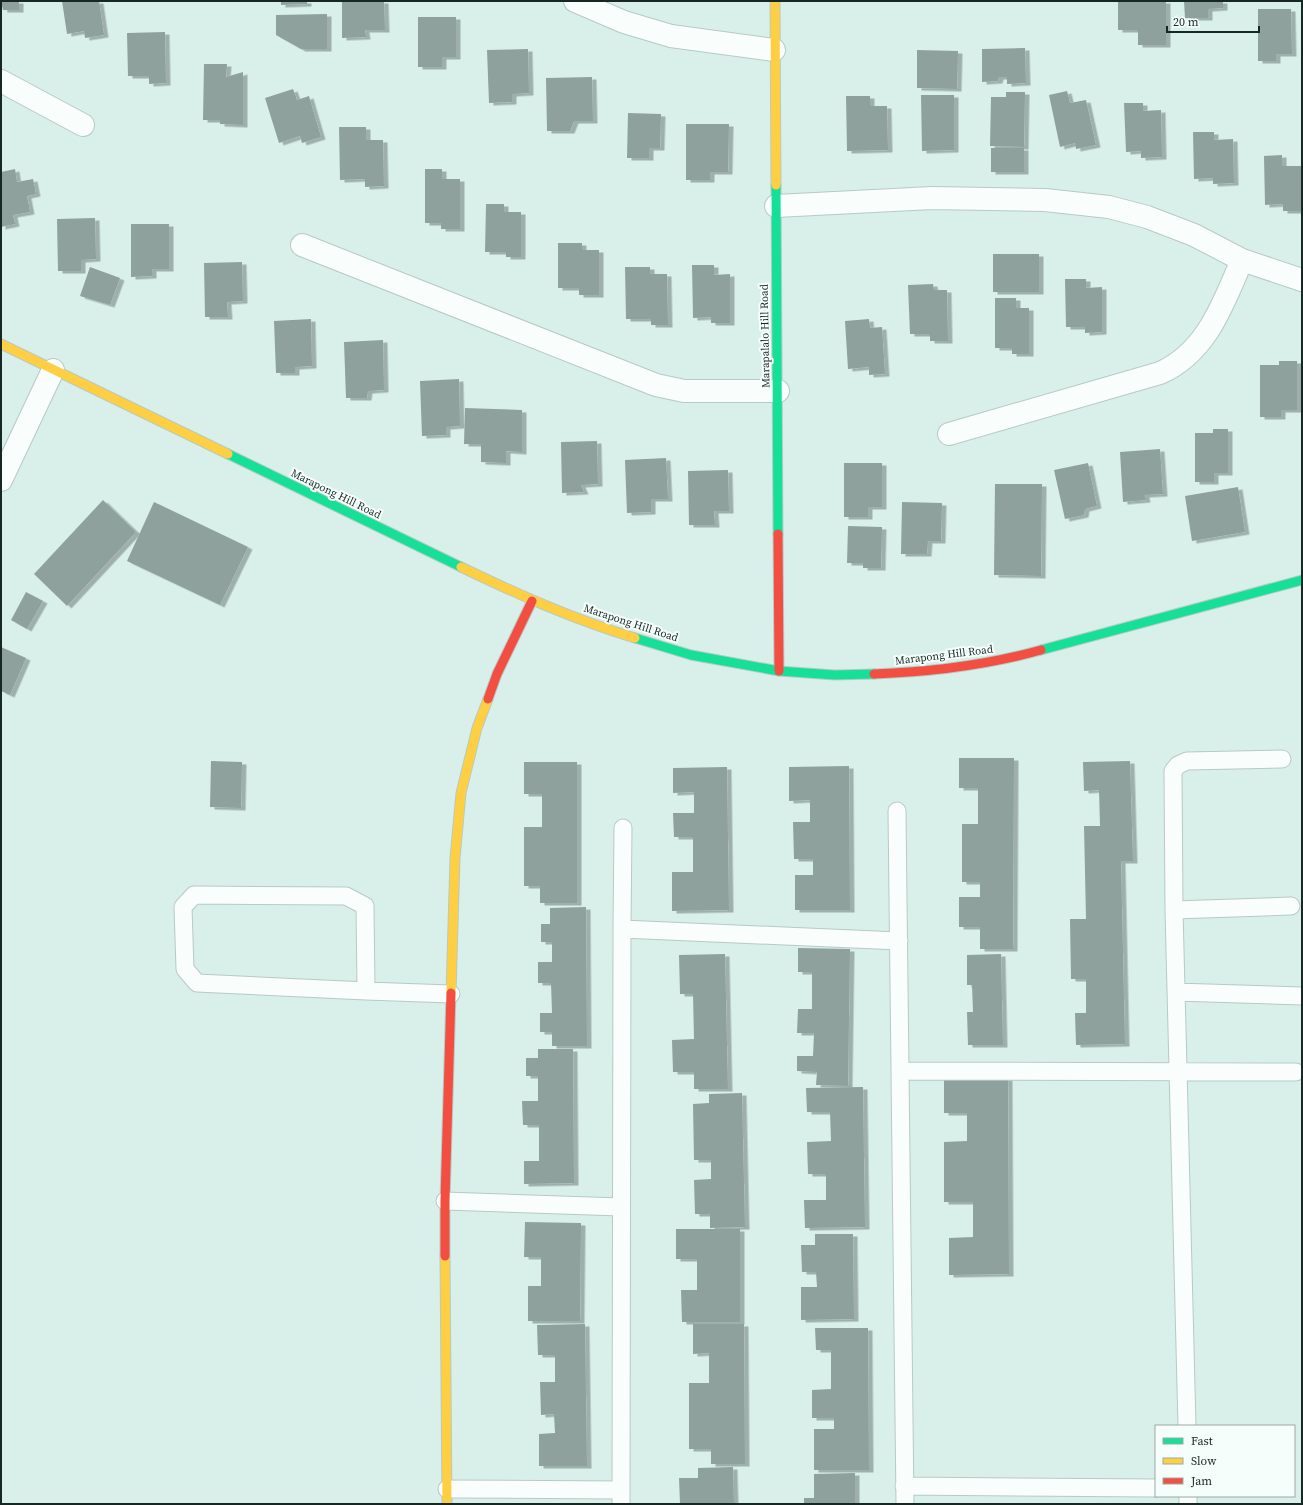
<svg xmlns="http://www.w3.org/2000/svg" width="1303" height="1505" viewBox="0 0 1303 1505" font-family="'Source Serif 4',serif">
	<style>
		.building { fill: #8fa19c; filter: url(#shadow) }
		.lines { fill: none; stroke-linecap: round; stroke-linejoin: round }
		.lane-casing { stroke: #b7cac5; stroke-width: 19 }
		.street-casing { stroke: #b7cac5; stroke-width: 24 }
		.fast-casing { stroke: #b7cac5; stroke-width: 11 }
		.slow-casing { stroke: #b7cac5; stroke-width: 11 }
		.jam-casing { stroke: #b7cac5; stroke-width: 11 }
		.lane { stroke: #f9fdfc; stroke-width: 17 }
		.street { stroke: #f9fdfc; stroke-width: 22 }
		.fast { stroke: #16e098; stroke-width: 9 }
		.slow { stroke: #ffcf43; stroke-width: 9 }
		.jam { stroke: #f24e42; stroke-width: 9 }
		.labels { text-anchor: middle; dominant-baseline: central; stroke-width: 4; stroke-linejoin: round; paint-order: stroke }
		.street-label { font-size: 11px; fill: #172723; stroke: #f6fefc }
	</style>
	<defs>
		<filter id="shadow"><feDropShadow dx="4.5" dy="2.5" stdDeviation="0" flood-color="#0004"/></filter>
	</defs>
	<rect width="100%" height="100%" fill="#d9f0ea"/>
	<path class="building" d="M1,1H19V10H3Z
		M62,1H99L104,35L85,38L84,31L67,34Z
		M281,1H307V4L281,5Z
		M342,1H384L385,30H365L366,37L342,38Z
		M1118,1H1166V45H1138V30H1118Z
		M1184,1H1223V8L1208,9V18H1185Z
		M1258,9H1291L1292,54H1276V61H1258Z
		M327,14V49H301L276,35V15Z
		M418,17H456V57H442V67H418Z
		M165,32L166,83L149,84V76H128L127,33Z
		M1025,48L1026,83L1007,84V77H999L998,81L982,82V49Z
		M528,49L529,93L512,94V102L489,103L487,50Z
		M917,50L958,51L957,89L917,88Z
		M204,64H227L226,77L243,72V125L220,124V120H203Z
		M592,77L593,121H574L570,131H547L546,78Z
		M293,89L297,100L309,96L321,137L302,143L300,136L279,143L265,98Z
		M1067,91L1070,103L1086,100L1096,145L1076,149L1075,143L1060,147L1049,95Z
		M1006,92H1025L1024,147L990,146L991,97H1006Z
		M921,95H954V150L922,151Z
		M846,96H870V106H887L888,150L847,151Z
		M1124,103H1143V111L1161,110L1162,157L1141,158V151L1126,152Z
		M628,113L661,114L660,148H649V158H627Z
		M686,124H729L728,172H710V180H686Z
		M339,127H366V140H383L384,186L365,187V179L340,180Z
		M1193,132H1214V140L1233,139L1234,183L1213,184V178L1194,179Z
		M991,148H1024V172H991Z
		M1282,155V166H1301L1302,211H1283V204L1265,205L1264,156Z
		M15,169L17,182L33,179L36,194L27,196L30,212L13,215L15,224L1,227V172Z
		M425,169H442V179H460V229H441V223H425Z
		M486,204H504V212H521V257H506V252H485Z
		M95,218L96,259L81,260V271H58L57,219Z
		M131,224H169V269H152V276L131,277Z
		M558,243H582V250H599V295H579V288H558Z
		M993,254H1039V292H993Z
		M242,262L243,301L227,302L228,317H205L204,263Z
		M692,265H714V275L730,274V323H711V317L693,318Z
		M90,267L120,278L110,305L80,296Z
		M625,267H650V274H667L668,325H651V319H626Z
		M1065,279H1086V288L1102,287V332L1085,333V327H1066Z
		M933,284L934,290H947L948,341H930V334H910L908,285Z
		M995,298H1016V308H1029V354H1012V348H995Z
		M311,319L312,366L295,367V373H276L274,321Z
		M869,319L870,328L882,327L885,374L869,375V367L848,369L845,321Z
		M383,340L384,390L368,391L367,398H346L344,342Z
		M1279,361H1297V410H1281V417H1260V365H1279Z
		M459,379L460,426L446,427V435L422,436L420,381Z
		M465,408L522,410V452L506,451V463L481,462V444H464Z
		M1213,429H1228V473H1214V482H1195V433H1213Z
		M597,441L598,484L581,485L584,492L562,493L561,442Z
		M1160,449L1163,494L1145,495L1146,500L1123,502L1120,452Z
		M666,458L668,499H651V512L627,513L625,460Z
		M844,463H882V507H868V517H844Z
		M1088,463L1097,506L1085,509L1084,515L1065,519L1054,470Z
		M728,470L729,511H714L715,525H689L688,471Z
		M995,484H1042L1041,576L994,575Z
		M1238,487L1245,532L1192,541L1185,496Z
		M103,500L136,532L67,606L34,574Z
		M154,502L248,547L220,605L127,561Z
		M902,502L942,503L941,541H928L927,554H901Z
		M848,526L882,527L881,568H863V563H847Z
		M26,592L43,601L27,629L11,620Z
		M1,647L26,658L10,695L1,691Z
		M959,758H1014L1013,949H980V927H959V897H980V882H962V824H978V788H959Z
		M211,761L242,762L241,808L210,807Z
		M1130,761L1133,861H1121L1125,1044L1076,1045L1075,1013H1086V979H1071L1070,919H1086L1084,826H1100L1099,790L1084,791L1083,762Z
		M524,762H577V903H540V886H524V827H542V794H524Z
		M849,766L850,910H795V875H813V859H794L793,822H810V800L789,801V767Z
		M727,767L729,910L672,911V872H693V837H674L673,813H694V792L673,793V768Z
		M586,907L587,1046H552V1032H540V1013H552L551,983H538V962H552V942H541V924H550V908Z
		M798,948L850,949L848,1086L816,1085L817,1072L797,1071V1056H813L814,1033H797L798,1009H812V972H798Z
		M725,954L728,1089H694V1072H673L672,1040L694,1039L693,994H680L679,955Z
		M1001,954L1003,1045H968L967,1012H973L972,985H967V955Z
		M538,1049H573L574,1183L524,1184V1161H539V1125H523L522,1101H538V1076H526V1058H538Z
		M944,1078H1008L1009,1274L949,1275V1238L973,1237V1202H944V1142L967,1141V1113H944Z
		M863,1087L865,1227L805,1228L804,1200H826V1174H808L807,1142L831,1141L830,1112H807L806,1088Z
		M742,1093L745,1227L710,1228V1214H695L694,1180L711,1179V1160H694L693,1104L709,1103V1094Z
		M525,1222L581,1223L580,1321H528V1286H541V1257H524Z
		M676,1229H740V1322H682L681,1290H697V1259H676Z
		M815,1234H853L854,1319L801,1320V1287H817L816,1272H802L801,1245H815Z
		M585,1324L587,1466H539V1434L555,1433L554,1414L541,1415L540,1382H555V1355H538L537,1325Z
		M693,1324H744L745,1464H711V1449H689V1383H709V1353L693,1354Z
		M815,1328H868L869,1470H814V1429H834V1418H812V1390L831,1389V1350H816Z
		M733,1467L734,1504H680L679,1478H698V1468Z
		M855,1473V1504H804V1498H814V1474Z"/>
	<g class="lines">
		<g class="lane-casing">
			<path id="lane" d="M897,811L905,1504
				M194,895L346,896L365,906L366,991L197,983L185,969L183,907Z
				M1174,910L1291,906
				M622,929L623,828
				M366,991L451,994
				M1176,992L1302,996
				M900,1071L1296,1072
				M445,1201L621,1207
				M1187,1426L1174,910L1173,771L1178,765L1187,761L1282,759
				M904,1486L1156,1488
				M447,1489L620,1490
				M621,1504L622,929L899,941
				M1188,1504V1496"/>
		</g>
		<g class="street-casing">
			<path id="street" d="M575,1L624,22L671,36L774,50
				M1,81L83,125
				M776,206L932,198L1045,200L1109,207L1147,217L1194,235L1242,260L1302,280
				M302,245L656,385L684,391H778
				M949,434L1160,373C1207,352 1223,304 1242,260
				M1,480L53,370"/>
		</g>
		<g class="fast-casing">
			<path id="fast" d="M776,185L778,534
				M228,454L461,567
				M635,638L691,655L779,671L835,675L874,674
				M1041,650L1302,580"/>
		</g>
		<g class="slow-casing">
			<path id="slow" d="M775,1L776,185
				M1,344L228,454
				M461,567C519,595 573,619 635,638
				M451,993L455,858L461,793L477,728L488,699
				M445,1256L447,1504"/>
		</g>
		<g class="jam-casing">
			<path id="jam" d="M778,534L779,671
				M874,674C929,672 987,665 1041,650
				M488,699L497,674L532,601
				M445,1256V1201L451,993"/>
		</g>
		<use href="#lane" class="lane"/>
		<use href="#street" class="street"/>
		<use href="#fast" class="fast"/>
		<use href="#slow" class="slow"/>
		<use href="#jam" class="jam"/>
	</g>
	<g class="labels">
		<g class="street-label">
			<text transform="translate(765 336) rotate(-91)">Marapalalo Hill Road</text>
			<text transform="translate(336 494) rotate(26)">Marapong Hill Road</text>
			<text transform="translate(631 623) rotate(18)">Marapong Hill Road</text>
			<text transform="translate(944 655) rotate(-7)">Marapong Hill Road</text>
		</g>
	</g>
	<rect width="1303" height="1505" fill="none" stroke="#172723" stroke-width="4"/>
	<rect x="1155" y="1425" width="140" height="72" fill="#f6fefc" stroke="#9da8a5"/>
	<rect x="1163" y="1438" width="20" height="6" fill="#16e098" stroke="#9da8a5"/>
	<text x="1191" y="1445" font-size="12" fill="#172723">Fast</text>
	<rect x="1163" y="1458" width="20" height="6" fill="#ffcf43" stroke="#9da8a5"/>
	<text x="1191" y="1465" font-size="12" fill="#172723">Slow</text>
	<rect x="1163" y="1478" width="20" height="6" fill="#f24e42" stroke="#9da8a5"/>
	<text x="1191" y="1485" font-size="12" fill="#172723">Jam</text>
	<path d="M1167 26v6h92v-6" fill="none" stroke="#172723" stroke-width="2"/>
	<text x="1173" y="26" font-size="12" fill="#172723" stroke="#f6fefc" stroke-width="3" paint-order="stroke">20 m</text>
</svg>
